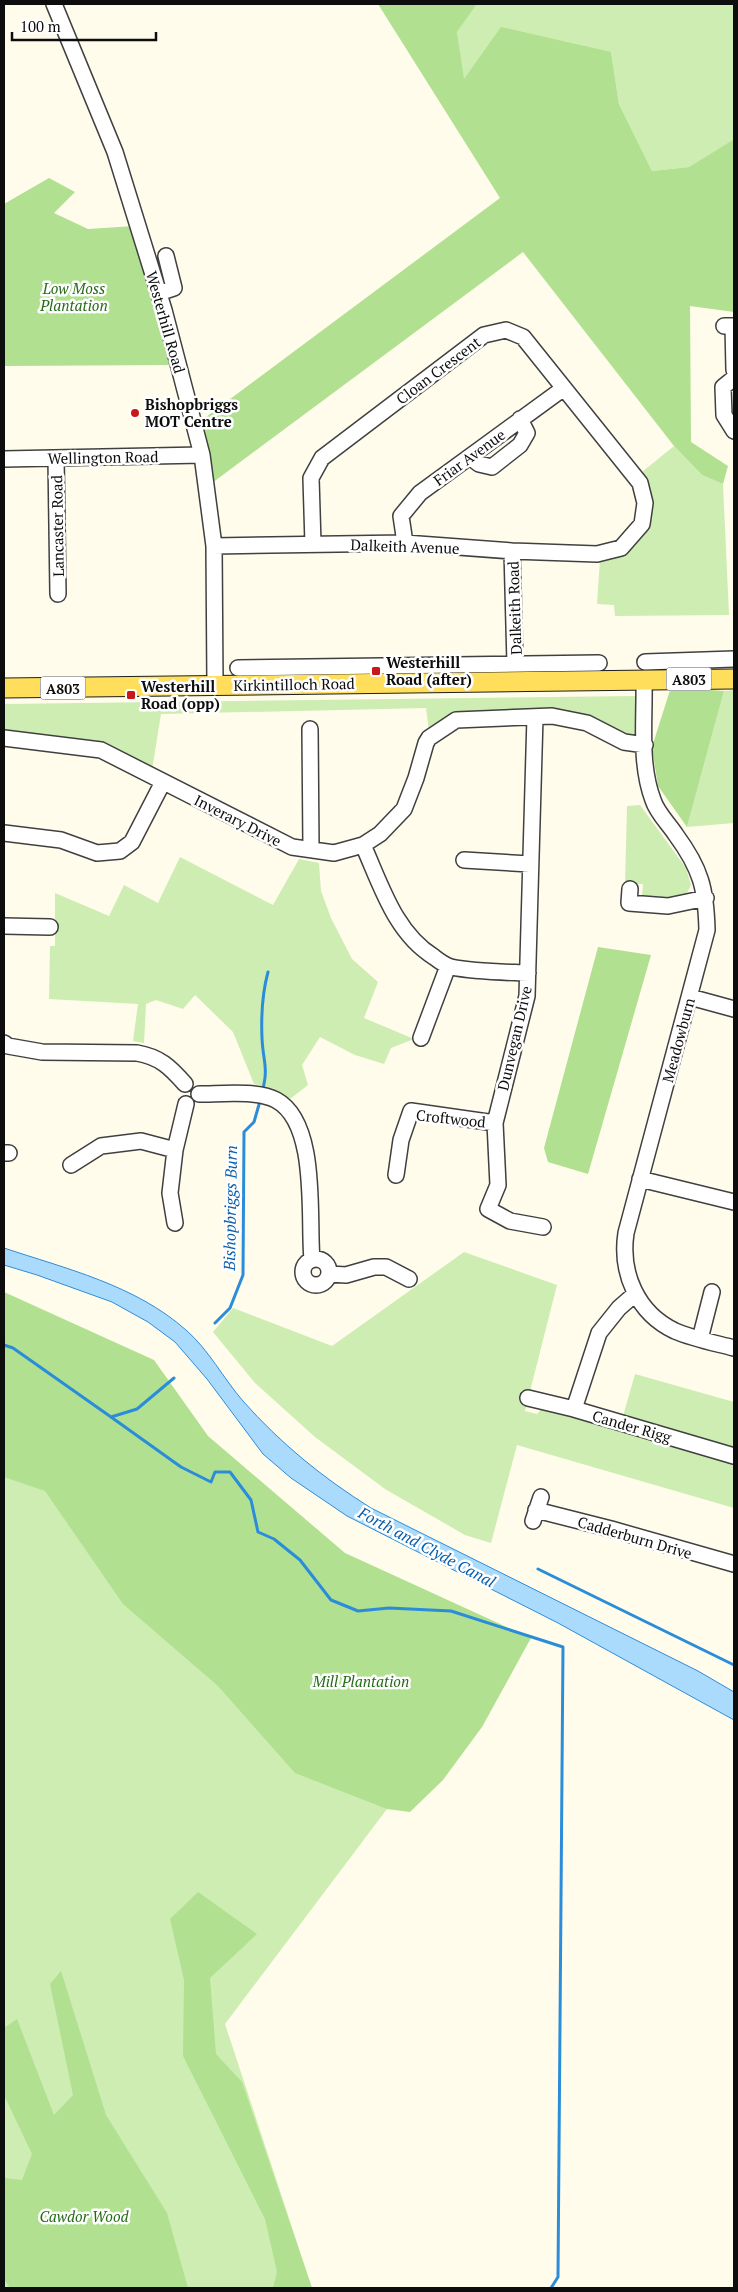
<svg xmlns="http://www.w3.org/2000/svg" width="738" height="2292" viewBox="0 0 738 2292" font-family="'PT Serif',serif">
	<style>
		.green { fill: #ceedb2 }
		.forest { fill: #b1e090 }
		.water { fill: #abdbfc; stroke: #2b8dda }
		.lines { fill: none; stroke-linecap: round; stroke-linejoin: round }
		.stream { stroke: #2b8dda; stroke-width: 3 }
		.minor-casing { stroke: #404040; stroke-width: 18 }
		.major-casing { stroke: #1e1e1e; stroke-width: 21 }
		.minor { stroke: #fff; stroke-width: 15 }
		.major { stroke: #ffde5c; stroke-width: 19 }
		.poi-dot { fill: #ca1719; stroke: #fff; stroke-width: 2 }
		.labels { text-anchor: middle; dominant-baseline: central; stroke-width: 5; stroke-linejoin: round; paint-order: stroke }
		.shield { fill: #fff; stroke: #565656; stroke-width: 1 }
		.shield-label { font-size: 14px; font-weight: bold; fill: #0d0d0d }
		.park-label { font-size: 15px; font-style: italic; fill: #256b17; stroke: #fff }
		.street-label { font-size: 15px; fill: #0d0d0d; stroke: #fff }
		.poi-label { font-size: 15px; font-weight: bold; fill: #0d0d0d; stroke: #fff; text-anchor: start }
		.water-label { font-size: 16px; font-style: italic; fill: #0a5eab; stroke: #fff }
	</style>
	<rect width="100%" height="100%" fill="#fffcec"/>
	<path class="green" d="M477,4H734V139L689,167L652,171L619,104L611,52L463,80L457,32Z
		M674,446L702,475L723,484L729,615L615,616L614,605L597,604L600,559C605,559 611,559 616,557C640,550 656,518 651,494C650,486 645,478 642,472Z
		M734,690V823L687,827L724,691Z
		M636,696V736L536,713L429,731L426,708L161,714L152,770L4,733V704Z
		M640,805L686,868L691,885L686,895L662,899L642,896L643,884H625L627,806Z
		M180,857L273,905L299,859L319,863L321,891L331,918L352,959L378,982L364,1018L414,1039L391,1048L384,1064L355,1055L320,1037L302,1065L308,1085L290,1099L275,1089L254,1084L233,1032L195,995L183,1009L156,1000L146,1004L144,1043L133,1041L138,1004L49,999L50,946H55V893L109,916L124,885L158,903Z
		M464,1252L557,1285L525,1411L537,1414L542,1408L734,1463V1508L517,1445L491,1543L465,1535L385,1489L315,1437L255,1383L213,1332L233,1308L332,1346Z
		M635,1374L734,1402V1448L623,1416Z
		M4,1466L54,1480L387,1809L225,2024L312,2288H4Z"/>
	<path class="forest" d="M378,4H477L457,32L464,79L501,27L611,52L619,104L652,171L689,167L734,139V312L690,306L691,442L728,466L723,484L702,475L674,446L523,252L212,483L202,420L500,198Z
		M49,178L75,192L54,213L88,229L134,226L170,365L4,366V204Z
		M671,687L724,691L687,827L658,786L652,747Z
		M598,947L651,955L588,1174L548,1162L544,1148Z
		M4,1292L154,1360L208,1436L345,1553L531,1638L482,1727L443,1780L410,1812L387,1809L295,1773L218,1686L123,1604L45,1491L4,1477Z
		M198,1892L257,1934L210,1978L216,2054L242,2082L312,2288H273L277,2272L265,2219L183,2056L184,1980L170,1919Z
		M61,1971L106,2115L167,2213L188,2288H10L4,2279V2178L22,2180L32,2154L4,2095V2028L17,2019L54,2115L73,2095L50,1984Z"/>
	<path class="water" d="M4,1248C67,1269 135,1285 186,1330C209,1350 223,1378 243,1401C280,1443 323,1478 371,1508L698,1671L734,1692V1720L558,1623L347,1516L291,1478L263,1454L207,1379L175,1342L148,1322L112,1302L37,1275L4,1265Z"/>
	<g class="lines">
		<path class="stream" d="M262,1092C269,1068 263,1062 262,1038C261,1015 262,994 268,972
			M215,1323L230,1308L243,1275L244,1132L254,1122L260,1101
			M4,1345L13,1348L111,1417L137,1409L174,1378
			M111,1417L181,1467L211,1482L215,1472H230L251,1500L258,1532L274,1539L300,1560L331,1600L358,1611L389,1608L451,1611L563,1647L558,2277L551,2288
			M538,1569L734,1665"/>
		<g class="minor-casing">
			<path id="minor" d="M54,4L115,152L164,310L202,455L214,546L215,685
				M159,293L174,288L166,256
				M724,326H733L734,370
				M734,378L723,387L724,415L734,431
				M470,457L479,464L492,467L520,445L527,433L520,419
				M56,458L58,594
				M4,459L202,455
				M405,543L401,516L420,493L564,388
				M214,546L405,543L512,551L597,554L621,548L642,524L645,503L640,483L523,337L506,330L484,335L322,458L311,478L313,544
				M512,551L515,664
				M645,662L734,659
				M238,668L599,663
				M644,680C645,719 639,763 653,800C657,813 669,824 676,835C701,869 706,889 707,930L626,1233C620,1273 637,1313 675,1331C694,1339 715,1343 734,1348
				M535,717L527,996L495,1123L498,1185L488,1209L510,1221L543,1227
				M310,729L311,848
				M4,738L101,750L292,847L334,853L363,845L380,834L404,809L416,778L426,743L429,738L456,720L552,716L587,723L624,742L645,745
				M4,833L61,840L97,853L120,851L132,842L163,782
				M363,845C381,885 395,933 434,957C439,961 445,965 451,967C476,972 502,972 528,973
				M464,860L530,864
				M630,889L629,903L668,906L706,898
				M4,926L50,927
				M690,997L734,1009
				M421,1038L448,966
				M4,1043L8,1046L42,1052L137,1053C160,1057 170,1067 185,1084
				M199,1094C221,1094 257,1090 276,1100C319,1123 308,1219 312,1260
				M4,1153H9
				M71,1165L101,1146L141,1141L175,1150
				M396,1175L401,1140L411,1111L495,1123
				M640,1179L734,1202
				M175,1223L170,1193L175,1150L186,1104
				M303 1272a13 13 0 1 1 26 0a13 13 0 1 1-26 0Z
				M330,1274L346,1275L374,1267H386L409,1279
				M700,1339L712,1292
				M528,1398L574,1409L734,1456
				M574,1409L599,1333L619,1308L635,1294
				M536,1510L611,1529L734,1564
				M533,1521L541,1497"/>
		</g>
		<g class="major-casing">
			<path id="major" d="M4,688L734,679"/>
		</g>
		<use href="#minor" class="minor"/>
		<use href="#major" class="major"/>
	</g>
	<g class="poi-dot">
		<circle cx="135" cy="413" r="5"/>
		<rect x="371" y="666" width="10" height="10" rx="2.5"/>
		<rect x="126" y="690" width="10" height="10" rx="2.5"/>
	</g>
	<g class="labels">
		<g class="shield">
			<rect x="666.5" y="667.5" width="45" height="23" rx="4"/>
			<rect x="40.5" y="676.5" width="45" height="23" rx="4"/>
		</g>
		<g class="shield-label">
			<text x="689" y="679">A803</text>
			<text x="63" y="688">A803</text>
		</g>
		<g class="park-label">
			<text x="74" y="288">Low Moss<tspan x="74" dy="17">Plantation</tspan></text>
			<text x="361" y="1681">Mill Plantation</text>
			<text x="84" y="2216">Cawdor Wood</text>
		</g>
		<g class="street-label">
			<text transform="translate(166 322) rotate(74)">Westerhill Road</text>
			<text transform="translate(438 370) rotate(-37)">Cloan Crescent</text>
			<text transform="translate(103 457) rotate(-1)">Wellington Road</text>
			<text transform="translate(469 457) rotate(-36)">Friar Avenue</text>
			<text transform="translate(57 526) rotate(-91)">Lancaster Road</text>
			<text transform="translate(405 546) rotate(2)">Dalkeith Avenue</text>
			<text transform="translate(514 608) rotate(-92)">Dalkeith Road</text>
			<text transform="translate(294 684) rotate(-1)">Kirkintilloch Road</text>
			<text transform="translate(238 820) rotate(27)">Inverary Drive</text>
			<text transform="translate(514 1038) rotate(-77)">Dunvegan Drive</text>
			<text transform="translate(678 1040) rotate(-75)">Meadowburn</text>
			<text transform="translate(451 1118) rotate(6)">Croftwood</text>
			<text transform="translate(632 1426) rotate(16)">Cander Rigg</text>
			<text transform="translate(635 1537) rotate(16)">Cadderburn Drive</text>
		</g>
		<g class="poi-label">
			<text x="145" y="404">Bishopbriggs<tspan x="145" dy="17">MOT Centre</tspan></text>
			<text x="386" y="662">Westerhill<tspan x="386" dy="17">Road (after)</tspan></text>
			<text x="141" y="686">Westerhill<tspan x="141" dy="17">Road (opp)</tspan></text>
		</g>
		<g class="water-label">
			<text transform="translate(230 1208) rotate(-89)">Bishopbriggs Burn</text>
			<text transform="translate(427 1547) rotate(28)">Forth and Clyde Canal</text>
		</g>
	</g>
	<rect width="738" height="2292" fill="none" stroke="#0d0d0d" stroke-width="10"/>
	<path d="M12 32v8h144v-8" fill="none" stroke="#0d0d0d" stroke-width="2.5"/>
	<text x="20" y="32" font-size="15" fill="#0d0d0d" stroke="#ffffff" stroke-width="4" paint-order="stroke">100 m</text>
</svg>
